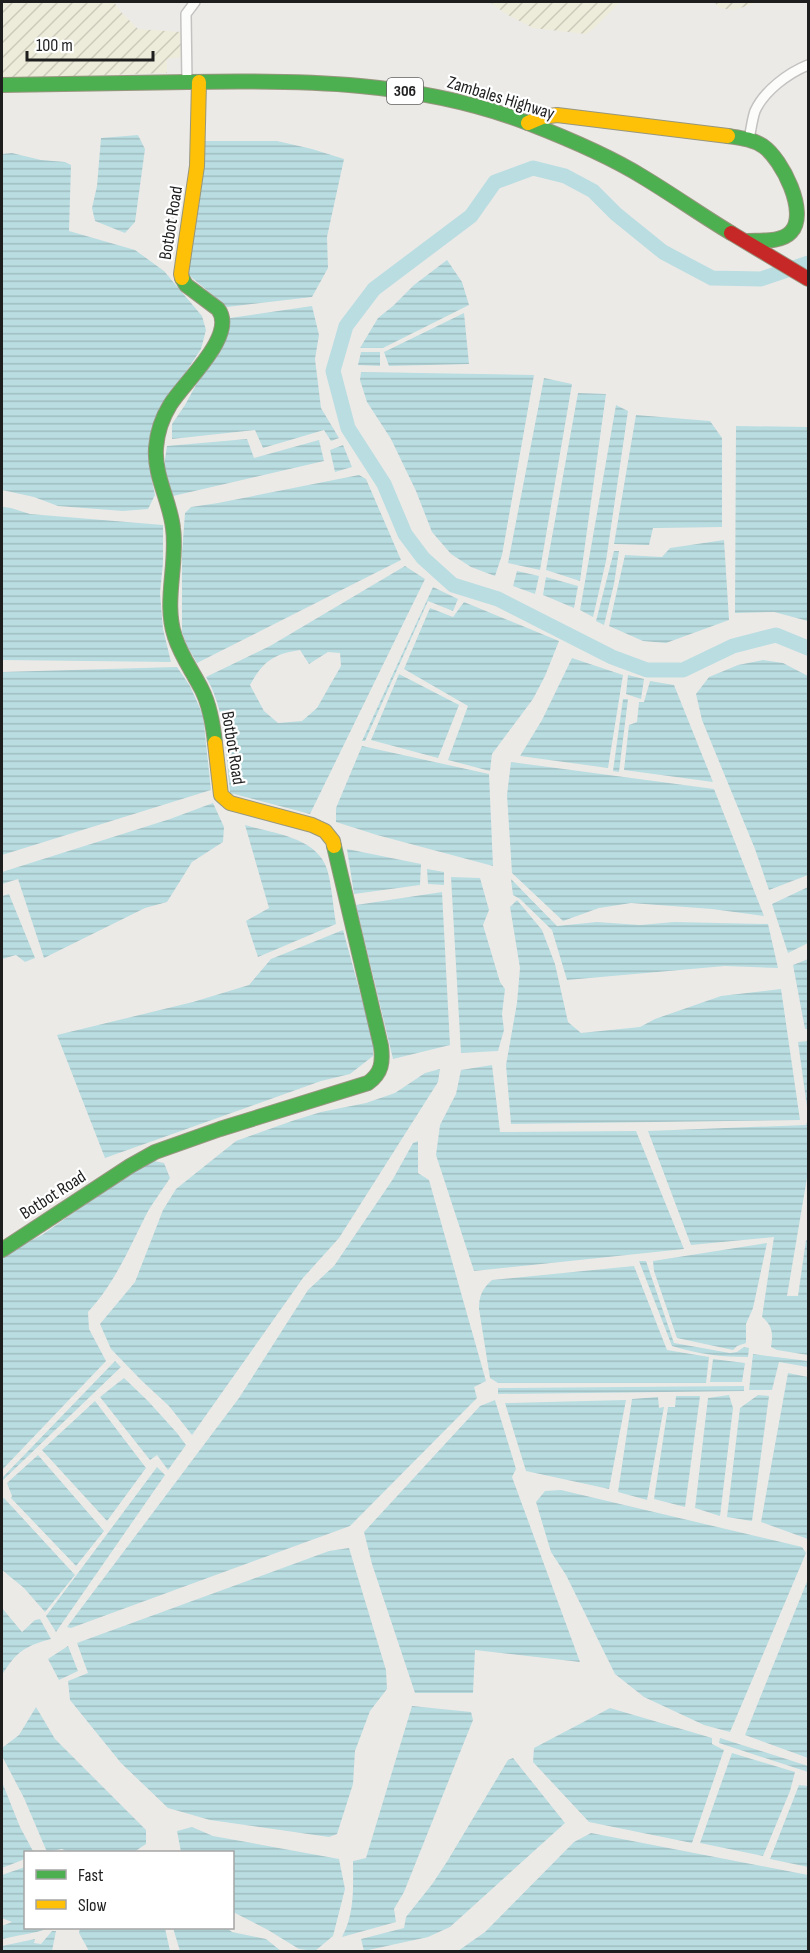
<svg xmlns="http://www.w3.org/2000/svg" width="810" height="1953" viewBox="0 0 810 1953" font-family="'Sofia Sans Condensed',sans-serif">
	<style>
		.farmland { fill: url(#farmland-furrows) }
		.water { fill: url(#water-rules); fill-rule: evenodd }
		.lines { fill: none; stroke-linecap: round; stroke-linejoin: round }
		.river { stroke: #badde1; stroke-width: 15 }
		.street-casing { stroke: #c3c2c1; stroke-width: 12 }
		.fast-casing { stroke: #97967e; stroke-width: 16 }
		.slow-casing { stroke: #97967e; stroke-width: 16 }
		.jam-casing { stroke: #97967e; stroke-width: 16 }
		.street { stroke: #fcfcfb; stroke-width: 9 }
		.fast { stroke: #4caf50; stroke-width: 14 }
		.slow { stroke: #ffc107; stroke-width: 14 }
		.jam { stroke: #c62828; stroke-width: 14 }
		.labels { text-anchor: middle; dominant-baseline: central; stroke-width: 4.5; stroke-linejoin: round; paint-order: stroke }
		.shield { fill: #fff; stroke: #626262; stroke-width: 1.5 }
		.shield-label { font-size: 16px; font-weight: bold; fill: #1e1e1e }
		.street-label { font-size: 18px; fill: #1e1e1e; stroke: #fff }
	</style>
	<defs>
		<pattern id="farmland-furrows" width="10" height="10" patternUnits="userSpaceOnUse" patternTransform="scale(1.5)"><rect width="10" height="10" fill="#edecda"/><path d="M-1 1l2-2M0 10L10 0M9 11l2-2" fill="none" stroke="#cbcabb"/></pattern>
		<pattern id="water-rules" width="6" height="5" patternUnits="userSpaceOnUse" patternTransform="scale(1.5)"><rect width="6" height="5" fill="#badde1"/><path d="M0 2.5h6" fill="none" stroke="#9fbdc1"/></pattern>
	</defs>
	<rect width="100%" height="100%" fill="#eceae7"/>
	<path class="farmland" d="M2,2H114L121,12L138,29L181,32L183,57L167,59V73L2,79Z
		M490,2H620L594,28L586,34L533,28L506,14Z
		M714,2H755L753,4L734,10L720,8Z"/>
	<path class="water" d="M138,135L145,149L135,222L125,233L95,221L92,208L97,186L101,138Z
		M204,141H277L312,149L344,159L327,237L328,268L312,297L227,307L185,272Z
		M12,153L41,160L65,162L71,165L69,231L135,250L164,271L202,316L206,330L201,349L180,381L150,445V471L155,495L148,509L123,511L58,506L34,497L2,490V154Z
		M447,260L462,282L469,305L383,348H360L378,318L393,306L414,285Z
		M312,306L319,335L315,359L321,408L339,438L331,441L324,430L263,448L255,430L172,439V424L185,405L220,341L230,318Z
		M464,313L469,364L389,366L384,352Z
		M361,352H380V366L358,365Z
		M361,372L534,375L502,555L495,576L471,567L451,554L432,532L416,491L391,439L367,402L360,380Z
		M544,378L572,384L540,570L508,563Z
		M578,393L606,394L580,581L546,570Z
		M616,405L628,411L606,561L593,617L580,610Z
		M636,415L710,421L722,438V527L653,528L649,545L614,544Z
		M736,426L808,427V621L774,612L735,613Z
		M247,439L254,458L319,440L324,461L173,496L164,466L167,446Z
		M343,445L352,467L335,472L330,450Z
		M359,475L366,479L401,560L197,663L187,646L182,632V553L185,513L191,507L218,503Z
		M2,507L11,508L30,514L163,525V563L160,593L163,629L171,662L2,660Z
		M724,540L729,620L666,643L643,641L609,626L625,555L662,557L670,548Z
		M614,551H619L614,584L604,625L596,621Z
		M405,566L425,579L310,814L230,793C226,755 226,711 206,677L270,646ZM300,650L309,664L328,652L340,653L341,666L317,708L302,721L278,723L264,711L250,685C263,661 274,654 300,650Z
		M517,571L539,576L535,594L513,586Z
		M546,577L578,586L574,608L543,595Z
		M433,587L458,599L453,611L428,601L365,741H362Z
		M464,602L559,641L545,676L533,699L492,754L490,771L448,760L468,706L404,669L430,608L453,617Z
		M572,658L623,675L608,768L520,756L542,720Z
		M763,660L783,663L808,676V875L769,890L755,849L702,720L696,694L709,677L738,665Z
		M177,667L190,686L203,715L211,790L2,855V672Z
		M399,674L459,705L438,758L371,740Z
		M628,675L644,679L641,699L626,694Z
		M650,681L674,685L713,782L624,770L629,725L637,722L639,702H644Z
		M623,699H628L619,772L613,771Z
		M362,746L489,774L493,866L377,835L336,822V808Z
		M511,762L714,789L764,916L712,909L631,903L599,908L563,921L512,873L507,795Z
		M213,803L224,827L223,842L192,862L167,902L145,908L44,958L18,879L2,884V872L170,819Z
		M245,825C272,833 317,837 327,869C332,886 333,906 336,924L258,957L246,921L269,908Z
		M347,849L421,864L420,885L354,894Z
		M427,869L444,872V885L428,884Z
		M451,877L480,878L489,910L483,925L500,982L505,989L502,1014L504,1030L498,1051L461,1053Z
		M511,879L557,926L597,922L640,925L674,922L768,924L778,968L725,966L567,980L552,930L520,899L513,895Z
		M808,887V943L788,953L772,904Z
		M442,892L450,1045L393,1059L356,905Z
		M9,894L35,958L25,962L16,955L2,959V896Z
		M517,900L542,930L555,964L568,1022L581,1033L640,1027L655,1019L721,996L781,989L800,1120L511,1124L506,1065L517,1003L520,968L510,907Z
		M343,930L373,1040V1056L350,1074L321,1081L105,1158L57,1035L193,1002L249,985L271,959Z
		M808,959V1029H805L793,965Z
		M808,1041V1114L798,1042Z
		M492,1065L500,1132L636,1131L684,1249L474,1271L436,1155L440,1125L456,1094L461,1070Z
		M440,1069L438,1082L339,1238L303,1278L192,1435L169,1406L142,1381L111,1349L100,1324L135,1282L163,1210L176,1189L236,1141L292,1121L321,1112L366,1103L395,1093L425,1073Z
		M808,1120V1172L787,1296H798L806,1240L808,1241V1355L777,1350L771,1347C773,1334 773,1326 762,1317L774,1237L691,1245L648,1131L806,1125Z
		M418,1141V1173L429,1180L486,1381L474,1387L477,1398L350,1526L71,1628L67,1627L239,1398L308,1290L334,1266L393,1179L413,1143Z
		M154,1161L164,1163L170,1178C162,1191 152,1203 145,1217C128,1251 114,1284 88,1312L89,1329L106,1361L2,1470V1255L42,1235L138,1167Z
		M767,1243L753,1308L746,1324V1343L737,1346L733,1350L677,1338L654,1271L653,1261Z
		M639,1261H646L674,1343L730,1353L737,1352L744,1347L749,1348L748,1357C722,1357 697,1354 672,1346Z
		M634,1266L667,1350L709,1357L706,1383H498L490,1378L479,1309C479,1296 482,1289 492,1280Z
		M753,1354L808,1361V1367L779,1362L772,1390H749Z
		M713,1359L745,1363L742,1382H710Z
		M115,1361L121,1367L2,1481V1478Z
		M788,1373L808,1377V1539L761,1522Z
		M124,1378L148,1401L177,1433L186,1445L168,1470L157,1455L150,1460L100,1397Z
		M744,1386V1391L498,1394V1388Z
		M729,1395L733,1408L720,1516L695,1508L708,1398Z
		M758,1395L769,1396L752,1521L727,1517L740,1408Z
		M676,1396H700L685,1507L654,1499L668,1407H675Z
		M658,1397L659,1408L664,1407L647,1500L618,1492L632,1399Z
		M495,1400L516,1469L512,1477L580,1662L475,1650L473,1693H415L372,1564L364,1532L480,1406Z
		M626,1400L609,1489L526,1471L505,1403Z
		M95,1401L146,1468L107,1521L42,1450Z
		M38,1455L104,1531L76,1566L11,1498L12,1496L7,1483Z
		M157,1467L165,1475L56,1632L46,1616Z
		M561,1490L802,1547L806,1553L730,1732L704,1725L644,1697L615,1674L566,1575L551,1552L536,1502L545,1491Z
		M4,1498L75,1575L45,1612L24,1588L2,1570V1499Z
		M349,1548L386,1670L387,1689L370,1711L355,1751L353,1784L337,1834L329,1837L210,1820L168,1808L121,1763L70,1700L68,1681L88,1673L77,1643L329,1551Z
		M808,1579V1758L745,1735Z
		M2,1608L22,1632L35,1620L40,1619L51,1639C25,1646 16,1652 2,1675Z
		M68,1646L78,1671L59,1680L48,1659Z
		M412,1706L471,1712L473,1720L404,1892L394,1909L396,1922L342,1937C355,1913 353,1887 353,1861L366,1858Z
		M36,1707L55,1739L146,1830V1844L134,1852H68L62,1849L47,1852L24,1798L2,1756V1748L19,1735Z
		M610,1708L712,1738V1744L724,1750L692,1843L589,1822L533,1762L534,1748Z
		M720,1738L808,1766V1772L719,1743Z
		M732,1753L795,1772L790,1791L763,1856L700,1843Z
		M513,1758L565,1823L450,1927L428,1937L364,1951L361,1939L404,1928L406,1917L433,1883L448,1860L508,1760Z
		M2,1782L20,1827L33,1851L26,1852L25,1859L2,1868Z
		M799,1785L808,1786V1867L770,1859Z
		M192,1827L213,1836L339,1859L345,1889L333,1936L315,1951L299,1949L268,1930L235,1913L232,1910V1852H181L177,1831Z
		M591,1833L808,1875V1951H458L485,1932L574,1842Z
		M25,1867L26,1928H49C34,1934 18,1935 2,1939V1926L12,1922L2,1918V1875Z
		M80,1928H165L170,1951H89L79,1933Z
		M173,1928H227L232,1932L266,1939L281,1951H180Z
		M52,1931H56L52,1951H2V1946L35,1939L34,1943L41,1944Z"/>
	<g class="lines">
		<path class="river" d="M808,263L761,279L712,278L663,252L616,214L593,191L565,176L533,168L495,182L471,216L374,289L346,326L333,371L348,428L384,484L405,534L423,558L453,585L498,599L612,657L647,670H683L733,646L776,635L808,648"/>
		<g class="street-casing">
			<path id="street" d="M187,82L186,14L195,2
				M749,139C751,130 752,120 755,111C764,91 788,73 808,65"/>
		</g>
		<g class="fast-casing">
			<path id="fast" d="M2,85C64,84 126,83 188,82C303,80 419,81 528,123C564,137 611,157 643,177C673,195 701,215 731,233
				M728,136C741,138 752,139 763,146C782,159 809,213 791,232C781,243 759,240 746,241
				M182,278L186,285L218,309C238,335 183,383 170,405C162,418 157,434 156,448C154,476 170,501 173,528C178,564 163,602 175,637C181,656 193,672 202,690C210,706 213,724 215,743
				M2,1250L130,1166L155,1152L220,1129L368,1083C382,1073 383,1062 381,1046L334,846"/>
		</g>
		<g class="slow-casing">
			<path id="slow" d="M528,123L542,117L557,115L728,136
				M182,278L181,274L197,166L199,82
				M215,743L221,795L230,803L312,825L325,831L333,841L334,846"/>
		</g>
		<g class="jam-casing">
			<path id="jam" d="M731,233L808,279"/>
		</g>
		<use href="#street" class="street"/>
		<use href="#fast" class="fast"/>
		<use href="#slow" class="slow"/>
		<use href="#jam" class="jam"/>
	</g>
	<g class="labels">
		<rect class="shield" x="387" y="78" width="36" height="26" rx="4.5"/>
		<g class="shield-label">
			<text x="405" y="91">306</text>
		</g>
		<g class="street-label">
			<text transform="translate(501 98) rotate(17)">Zambales Highway</text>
			<text transform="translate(171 223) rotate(-81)">Botbot Road</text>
			<text transform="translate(233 748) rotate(81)">Botbot Road</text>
			<text transform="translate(53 1195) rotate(-33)">Botbot Road</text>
		</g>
	</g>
	<rect width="810" height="1953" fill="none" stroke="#1e1e1e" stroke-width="6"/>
	<rect x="24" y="1851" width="210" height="78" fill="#ffffff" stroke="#a5a5a5" stroke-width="1.5"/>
	<rect x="36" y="1870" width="30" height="9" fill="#4caf50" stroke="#a5a5a5" stroke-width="1.5"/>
	<text x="78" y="1881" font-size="18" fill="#1e1e1e">Fast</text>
	<rect x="36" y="1900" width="30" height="9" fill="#ffc107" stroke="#a5a5a5" stroke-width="1.5"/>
	<text x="78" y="1911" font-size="18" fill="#1e1e1e">Slow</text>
	<path d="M27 51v9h126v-9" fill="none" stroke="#1e1e1e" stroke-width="3"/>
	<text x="36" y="51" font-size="18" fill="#1e1e1e" stroke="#ffffff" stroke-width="4.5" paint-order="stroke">100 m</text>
</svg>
